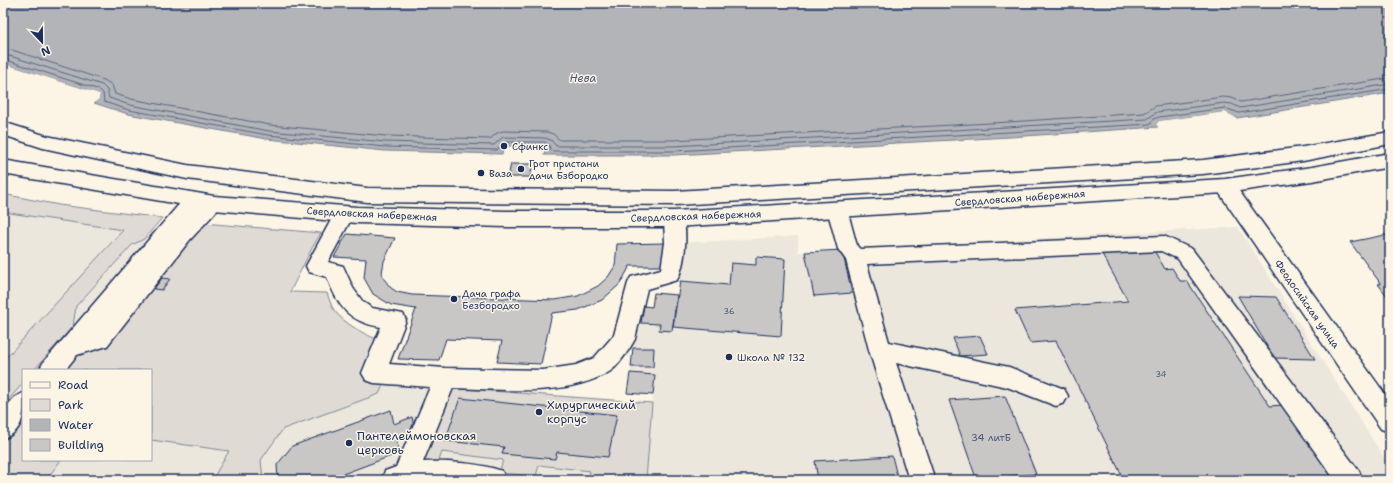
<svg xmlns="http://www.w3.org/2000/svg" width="1393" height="483" viewBox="0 0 1393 483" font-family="'Shantell Sans',sans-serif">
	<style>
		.built { fill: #ece7dc; fill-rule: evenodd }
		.green { fill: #dfdbd4; stroke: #7d8599 }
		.water { fill: #b2b4b8; stroke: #767f94 }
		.pier { fill: #fcf5e5 }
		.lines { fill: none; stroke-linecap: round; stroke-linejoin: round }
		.shore { stroke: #576482; stroke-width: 1 }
		.building { fill: #c8c7c6; stroke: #1b2f5e }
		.minor-casing { stroke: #1b2f5e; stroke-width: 3 }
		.major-casing { stroke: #1b2f5e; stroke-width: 3 }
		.minor { fill: #fcf5e5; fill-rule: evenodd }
		.major { fill: #fcf5e5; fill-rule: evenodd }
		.poi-dot { fill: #1b2f5e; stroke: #fcf5e5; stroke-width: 1.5 }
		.labels { text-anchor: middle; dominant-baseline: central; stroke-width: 3; stroke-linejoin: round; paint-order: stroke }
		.number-label { font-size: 8px; fill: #465578 }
		.poi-label { font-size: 10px; fill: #1b2f5e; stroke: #fcf5e5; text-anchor: start }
		.street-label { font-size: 10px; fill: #1b2f5e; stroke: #fcf5e5 }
		.near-number-label { font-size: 10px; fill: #465578 }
		.water-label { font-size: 11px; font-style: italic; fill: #485779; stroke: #fcf5e5 }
		.near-poi-label { font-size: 12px; fill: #1b2f5e; stroke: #fcf5e5; text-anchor: start }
	</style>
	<rect width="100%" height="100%" fill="#fcf5e5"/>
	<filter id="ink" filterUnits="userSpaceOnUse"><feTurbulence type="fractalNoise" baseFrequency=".025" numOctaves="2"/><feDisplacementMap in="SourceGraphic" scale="8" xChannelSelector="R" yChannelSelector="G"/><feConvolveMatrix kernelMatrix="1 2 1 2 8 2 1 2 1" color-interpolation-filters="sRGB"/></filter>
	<g filter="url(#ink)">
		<path class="built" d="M3,212L123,230L182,236L312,248L290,292L327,293L334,311L350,324L363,334L381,341L364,381L652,403L655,375L630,373L631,367H653L654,348H633L641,323L644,306L652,307L654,293L677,294L680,281V243L798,236V252H805L1238,227L1390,467V480H3ZM23,370H151V460H23Z"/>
		<path class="green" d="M3,194L59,205L162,218L144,239L132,245L76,306L73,326L34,370H23V383L3,406V361L123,230L3,212Z
			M203,223L321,233L312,248L290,292L327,293C329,298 331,306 334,310C344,324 366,335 381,341L364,381L384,383L379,394L283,429L261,460L263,480H212L229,451L151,440V370H65L75,357L106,342L183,249L184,243Z
			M451,388L652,403L646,480H589L590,471L539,465L536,476L499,473L503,460L442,452L436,469L418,467Z
			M23,418V460H61L46,480H3V442Z"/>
		<path class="water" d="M3,3H1390V93L1237,118L1225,112L1159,121L1156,124L1158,127L1010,137L674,155H544L546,146H504L502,154L385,151L267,139L128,114L94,103L99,99L100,94L8,65L3,66Z"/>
		<path class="pier" d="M8,65L100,94L99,99L94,103H92L97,98L98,95L8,67L3,68V66Z
			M1225,112L1237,118L1225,114L1160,123L1158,124L1160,127H1158L1156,124L1159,121Z"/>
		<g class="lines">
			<path class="shore" d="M3,51L12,50L104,80L112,85L115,94L131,99L270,125L386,136L490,139L497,133L503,131L547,132L553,134L560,140H673L1009,122L1144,113L1156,106L1223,97L1232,98L1241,102L1390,78
				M3,57L10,56L102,85L107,90L109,98L130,105L269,131L386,142L494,145L503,137L545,138L551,140L556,146H673L1147,119L1157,112L1224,103L1232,104L1240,108L1390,84
				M3,62L9,61L100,90L103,93L104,102L129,110L268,135L385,147L497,150L504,142H545L549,145L550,150L552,151H674L1150,124L1154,119L1159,117L1225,108L1239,113L1390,89"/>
		</g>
		<path class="building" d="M511,164H533L530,177H508Z
			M347,234L395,238L384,261L382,273L384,279L391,288L397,292L412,295L555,300L578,296L598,286L608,277L615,266L617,244L666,243V266H630L620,284L602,300L578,310L552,313L541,364L497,362L502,341L446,339L439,360L398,359L416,309L391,305L373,294L364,278L366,259L334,257Z
			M1390,234V300L1378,284H1381L1350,242Z
			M842,250L852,293L814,296L805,252Z
			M1155,252L1165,269L1172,268L1180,281H1187L1270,406L1283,405L1334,480H1124L1056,341L1030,343L1015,310L1128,301L1102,254Z
			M756,257L785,259L781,336L673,327L680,281L729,285L731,263L756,265Z
			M162,278L170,279L162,290L154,289Z
			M654,293L677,295L672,331L659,330L660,324L641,323L644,306L652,307Z
			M1238,296L1276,297L1315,359L1274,358Z
			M980,336L988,354L960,356L953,338Z
			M633,348H654L653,367H631Z
			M630,373L655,375L653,395L627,393Z
			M1005,396L1036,474L976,478L949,400Z
			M460,398L617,415L608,457L557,452L555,459L502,454L504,447L445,441Z
			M391,410L394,424L412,417L415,432L396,439L399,453L327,480H278L277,465L292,446Z
			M892,456L898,480H818L815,461Z"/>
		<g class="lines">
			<g class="minor-casing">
				<path id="minor" d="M1225,180L1232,181L1390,401V432L1381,429L1218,191L1216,186L1218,181Z
					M194,193L201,195L204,200L200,205C207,198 211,195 221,198L224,203L189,241L107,346L77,355L65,370H39L43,363L187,195Z
					M837,202L844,204L847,209L857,246L860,249L1164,236L1192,249L1359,471L1363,480H1335L1178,259L1161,251L867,264L889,342L1009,367L1064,389L1068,396L1064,403L1056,406L1007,387L896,363L935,480H909L869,350L846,260L838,249L827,209L830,204Z
					M344,207L351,209L354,214L328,262L343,266L353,288L363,302L372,308L403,314L406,320L389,364L445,368L543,370L576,365L594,358L614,335L628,283L631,277L661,269L665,243L664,219L667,214L674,212L681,214C689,228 685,266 677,280L647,289L635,339C631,347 617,368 609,372C564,398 502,389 453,388L423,462C446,461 481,463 502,471L506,480H381L385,471L396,467L430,387L374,383L366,380L362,373L381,327C349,322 338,307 327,277L309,272L306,266L337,209Z
					M23,393C23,414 26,430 3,439V410L15,397Z"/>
			</g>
			<g class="major-casing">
				<path id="major" d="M3,122L47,136L187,165L367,188L675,191L1203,160L1303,147L1390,132V144L1303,161L1203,174L675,205L367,202L187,179L43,148L3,135Z
					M1390,153V167L1312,181L1225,193L674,227H506L357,223L214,210L3,174V160L214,196L357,207L506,211H674L1225,179L1312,167Z"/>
			</g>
			<use href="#minor" class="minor"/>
			<use href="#major" class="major"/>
		</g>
	</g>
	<g class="poi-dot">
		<circle cx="504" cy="146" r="4"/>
		<circle cx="521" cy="169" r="4"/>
		<circle cx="481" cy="173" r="4"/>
		<circle cx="454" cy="299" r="4"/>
		<circle cx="729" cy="357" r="4"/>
		<circle cx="539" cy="412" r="4"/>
		<circle cx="349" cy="443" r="4"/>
	</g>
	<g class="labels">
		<g class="number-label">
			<text x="729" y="311">36</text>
			<text x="1161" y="374">34</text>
		</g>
		<g class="poi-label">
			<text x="512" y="146">Сфинкс</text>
			<text x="529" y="163">Грот пристани<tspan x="529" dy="12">дачи Бзбородко</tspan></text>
			<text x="489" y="173">Ваза</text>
			<text x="462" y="293">Дача графа<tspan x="462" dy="12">Безбородко</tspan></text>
			<text x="737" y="357">Школа № 132</text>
		</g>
		<g class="street-label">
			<text transform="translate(1020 198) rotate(-4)">Свердловская набережная</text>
			<text transform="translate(372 214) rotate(3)">Свердловская набережная</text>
			<text transform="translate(696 216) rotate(-2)">Свердловская набережная</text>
			<text transform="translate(1307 304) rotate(55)">Феодосийская улица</text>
		</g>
		<g class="near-number-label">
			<text x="991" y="437">34 литБ</text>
		</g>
		<g class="water-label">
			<text x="583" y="78">Нева</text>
		</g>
		<g class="near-poi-label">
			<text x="547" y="405">Хирургический<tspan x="547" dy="14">корпус</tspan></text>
			<text x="357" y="436">Пантелеймоновская<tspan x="357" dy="14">церковь</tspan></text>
		</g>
	</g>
	<rect width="1393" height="483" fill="none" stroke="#fcf5e5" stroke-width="16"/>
	<rect x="8" y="8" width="1377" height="467" fill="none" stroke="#1b2f5e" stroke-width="1.5" filter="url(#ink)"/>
	<rect x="22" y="369" width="130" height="92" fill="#fcf5e5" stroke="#a2a6af"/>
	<rect x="30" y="382" width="20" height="6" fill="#fcf5e5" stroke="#a2a6af"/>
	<text x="58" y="389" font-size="12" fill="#1b2f5e">Road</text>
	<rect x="30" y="399" width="20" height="12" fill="#dfdbd4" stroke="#a2a6af"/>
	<text x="58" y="409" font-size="12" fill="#1b2f5e">Park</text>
	<rect x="30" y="419" width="20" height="12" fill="#b2b4b8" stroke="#a2a6af"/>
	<text x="58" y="429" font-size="12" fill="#1b2f5e">Water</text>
	<rect x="30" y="439" width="20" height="12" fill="#c8c7c6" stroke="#a2a6af"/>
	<text x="58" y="449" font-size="12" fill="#1b2f5e">Building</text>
	<g transform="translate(42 42) rotate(158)" stroke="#fcf5e5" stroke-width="3" paint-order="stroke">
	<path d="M0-3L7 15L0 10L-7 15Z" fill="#1b2f5e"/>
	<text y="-6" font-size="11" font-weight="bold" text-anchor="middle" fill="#1b2f5e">N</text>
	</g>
</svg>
